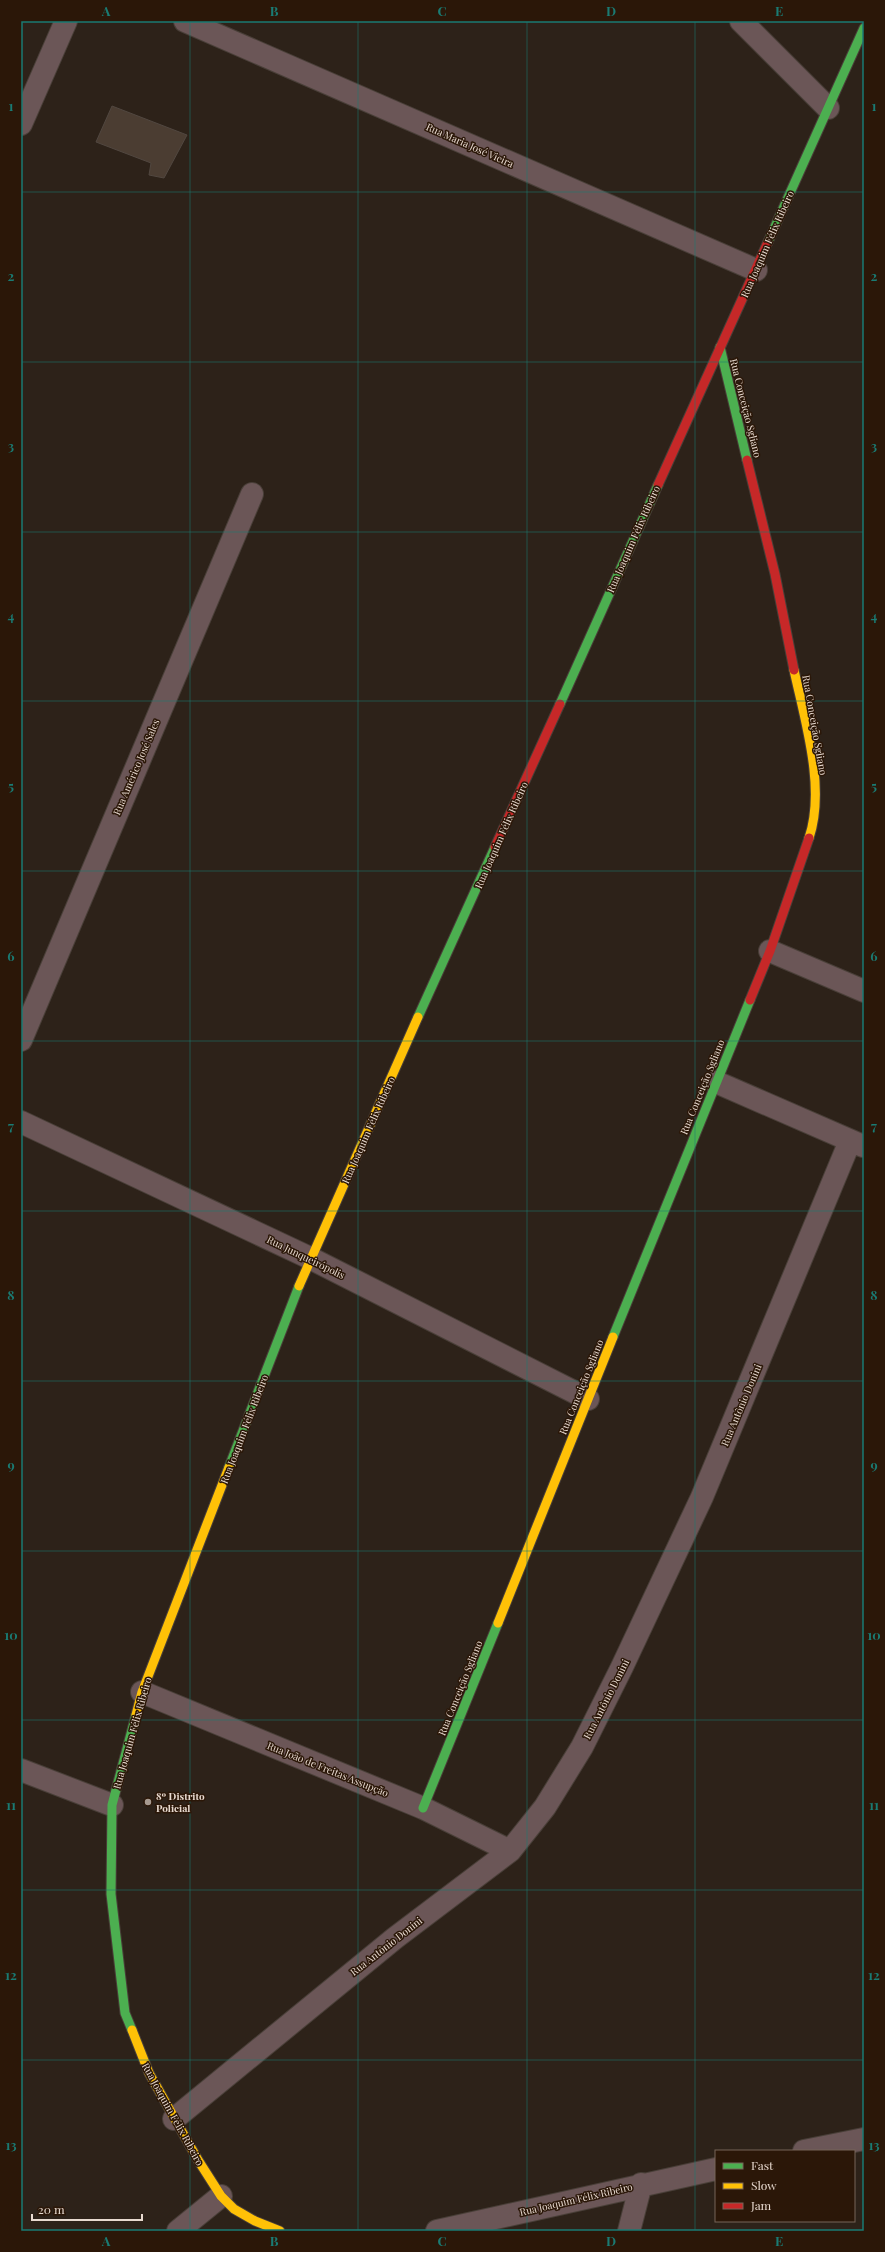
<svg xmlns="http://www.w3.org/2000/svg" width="885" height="2252" viewBox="0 0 885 2252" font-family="'Playfair Display',serif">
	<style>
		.building { fill: #4b3d32; stroke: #514740 }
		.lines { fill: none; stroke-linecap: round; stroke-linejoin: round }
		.street-casing { stroke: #493f38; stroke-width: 24 }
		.fast-casing { stroke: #493f38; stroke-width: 11 }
		.slow-casing { stroke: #493f38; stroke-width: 11 }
		.jam-casing { stroke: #493f38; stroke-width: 11 }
		.street { stroke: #6b5657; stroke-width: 22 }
		.fast { stroke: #4caf50; stroke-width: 9 }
		.slow { stroke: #ffc107; stroke-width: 9 }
		.jam { stroke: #c62828; stroke-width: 9 }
		.grid { fill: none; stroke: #1a7b73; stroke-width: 1; stroke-opacity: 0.55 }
		.poi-dot { fill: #a79a90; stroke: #2b1708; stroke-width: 1.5 }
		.labels { text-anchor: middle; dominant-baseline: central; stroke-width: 3; stroke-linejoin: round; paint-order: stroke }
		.street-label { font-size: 10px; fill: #e8dad0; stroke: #2b1708 }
		.poi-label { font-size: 10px; font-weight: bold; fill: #e8dad0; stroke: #2b1708; text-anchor: start }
		.neatline { fill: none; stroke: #1a7b73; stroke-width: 1.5 }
		.grid-label { font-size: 13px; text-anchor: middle; font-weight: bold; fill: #1a7b73 }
	</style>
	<rect width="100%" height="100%" fill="#2d2219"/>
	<path class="building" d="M112,106L187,135L164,178L149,175L151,163L96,142Z"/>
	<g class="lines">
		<g class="street-casing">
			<path id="street" d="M185,21L756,270
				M741,21L828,108
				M21,124L66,21
				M770,951L864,991
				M21,1040L252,494
				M716,1082L863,1146
				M21,1122L310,1258L588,1399
				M142,1692L423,1808L510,1851
				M21,1770L112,1805
				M174,2119L395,1938L510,1851L545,1807L582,1747L622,1667L702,1497L850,1141
				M804,2151L864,2139
				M178,2231L221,2196
				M437,2231L716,2169
				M629,2231L641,2184"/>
		</g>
		<g class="fast-casing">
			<path id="fast" d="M768,242L864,28
				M720,347L747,460
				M560,704L658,485
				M418,1017L495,847
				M613,1337L750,1000
				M229,1467L299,1286
				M423,1808L498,1623
				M132,2030L125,2013L111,1894L112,1805L136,1715"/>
		</g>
		<g class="slow-casing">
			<path id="slow" d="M794,670C805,721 826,788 809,838
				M299,1286L418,1017
				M498,1623L613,1337
				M136,1715L142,1692L229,1467
				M132,2030L149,2073L198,2160L221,2196L234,2209L255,2221L280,2231"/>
		</g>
		<g class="jam-casing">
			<path id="jam" d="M747,460L775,574L794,670
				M658,485L768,242
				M495,847L560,704
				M750,1000L770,951L809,838"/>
		</g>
		<use href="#street" class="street"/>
		<use href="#fast" class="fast"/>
		<use href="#slow" class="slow"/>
		<use href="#jam" class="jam"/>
	</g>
	<path class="grid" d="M190,21V2231M358,21V2231M527,21V2231M695,21V2231M21,192H864M21,362H864M21,532H864M21,701H864M21,871H864M21,1041H864M21,1211H864M21,1381H864M21,1551H864M21,1720H864M21,1890H864M21,2060H864"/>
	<circle class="poi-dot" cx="148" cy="1802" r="4"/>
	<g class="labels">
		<g class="street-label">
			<text transform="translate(470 145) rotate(24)">Rua Maria José Vieira</text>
			<text transform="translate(767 244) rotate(-66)">Rua Joaquim Félix Ribeiro</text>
			<text transform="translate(746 408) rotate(76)">Rua Conceição Sgliano</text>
			<text transform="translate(633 539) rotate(-66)">Rua Joaquim Félix Ribeiro</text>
			<text transform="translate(815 725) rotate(80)">Rua Conceição Sgliano</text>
			<text transform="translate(136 767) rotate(-67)">Rua Américo José Sales</text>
			<text transform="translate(501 835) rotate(-66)">Rua Joaquim Félix Ribeiro</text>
			<text transform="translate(702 1087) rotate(-68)">Rua Conceição Sgliano</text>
			<text transform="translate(368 1130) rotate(-66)">Rua Joaquim Félix Ribeiro</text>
			<text transform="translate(306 1257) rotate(26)">Rua Junqueirópolis</text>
			<text transform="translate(581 1387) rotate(-68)">Rua Conceição Sgliano</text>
			<text transform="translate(741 1405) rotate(-67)">Rua Antônio Donini</text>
			<text transform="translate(244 1429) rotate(-69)">Rua Joaquim Félix Ribeiro</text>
			<text transform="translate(460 1688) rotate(-68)">Rua Conceição Sgliano</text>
			<text transform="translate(606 1699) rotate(-63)">Rua Antônio Donini</text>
			<text transform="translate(132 1733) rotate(-74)">Rua Joaquim Félix Ribeiro</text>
			<text transform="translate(328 1769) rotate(22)">Rua João de Freitas Assupção</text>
			<text transform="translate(386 1946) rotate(-38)">Rua Antônio Donini</text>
			<text transform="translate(173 2114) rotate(61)">Rua Joaquim Félix Ribeiro</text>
			<text transform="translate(576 2199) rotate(-13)">Rua Joaquim Félix Ribeiro</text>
		</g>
		<g class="poi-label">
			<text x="156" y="1796">8º Distrito<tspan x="156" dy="12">Policial</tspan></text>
		</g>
	</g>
	<rect width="885" height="2252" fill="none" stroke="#2b1708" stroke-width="44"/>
	<rect x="715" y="2150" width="140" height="72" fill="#2b1708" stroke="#776558"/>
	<rect x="723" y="2163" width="20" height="6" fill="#4caf50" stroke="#776558"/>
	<text x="751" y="2170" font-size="12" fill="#e8dad0">Fast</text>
	<rect x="723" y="2183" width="20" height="6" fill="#ffc107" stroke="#776558"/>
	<text x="751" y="2190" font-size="12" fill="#e8dad0">Slow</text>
	<rect x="723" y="2203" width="20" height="6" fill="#c62828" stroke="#776558"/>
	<text x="751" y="2210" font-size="12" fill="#e8dad0">Jam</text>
	<path d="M32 2214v6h110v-6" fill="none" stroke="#e8dad0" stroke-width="2"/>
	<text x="38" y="2214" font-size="12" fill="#e8dad0" stroke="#2b1708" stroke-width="3" paint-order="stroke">20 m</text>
	<rect x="22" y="22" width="841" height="2208" class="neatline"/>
	<g class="grid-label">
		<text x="106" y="16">A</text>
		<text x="274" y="16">B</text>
		<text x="442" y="16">C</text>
		<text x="611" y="16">D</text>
		<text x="779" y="16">E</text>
		<text x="11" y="111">1</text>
		<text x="874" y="111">1</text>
		<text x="11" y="281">2</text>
		<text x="874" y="281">2</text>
		<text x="11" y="451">3</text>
		<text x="874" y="451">3</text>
		<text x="11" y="621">4</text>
		<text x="874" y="621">4</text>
		<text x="11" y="791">5</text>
		<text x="874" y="791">5</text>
		<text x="11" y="961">6</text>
		<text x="874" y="961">6</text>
		<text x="11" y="1131">7</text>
		<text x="874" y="1131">7</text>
		<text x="11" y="1300">8</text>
		<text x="874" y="1300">8</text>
		<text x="11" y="1470">9</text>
		<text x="874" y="1470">9</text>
		<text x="11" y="1640">10</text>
		<text x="874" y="1640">10</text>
		<text x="11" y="1810">11</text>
		<text x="874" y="1810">11</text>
		<text x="11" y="1980">12</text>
		<text x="874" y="1980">12</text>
		<text x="11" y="2150">13</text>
		<text x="874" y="2150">13</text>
		<text x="106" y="2246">A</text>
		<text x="274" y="2246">B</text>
		<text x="442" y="2246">C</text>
		<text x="611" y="2246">D</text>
		<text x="779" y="2246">E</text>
	</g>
</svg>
